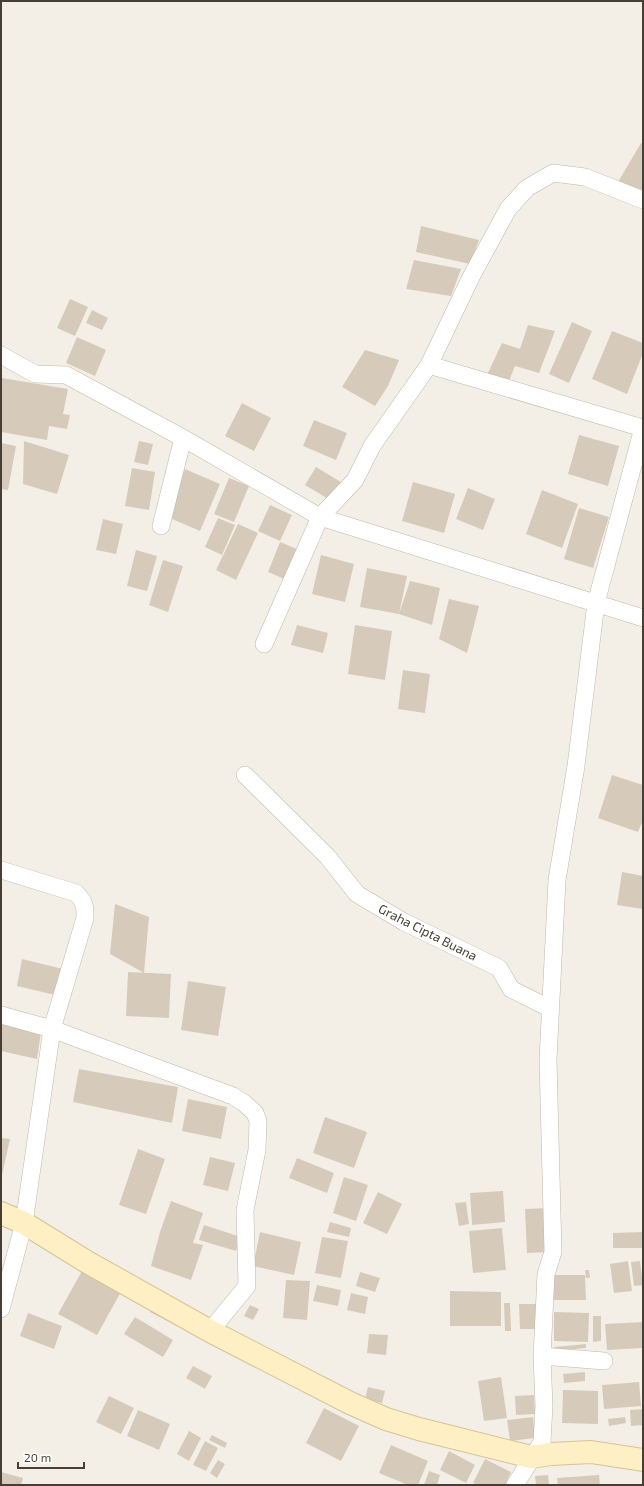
<svg xmlns="http://www.w3.org/2000/svg" width="644" height="1486" viewBox="0 0 644 1486" font-family="'Exo 2',sans-serif">
	<style>
		.building { fill: #d6cbbb }
		.lines { fill: none; stroke-linecap: round; stroke-linejoin: round }
		.street-casing { stroke: #c0b7a8; stroke-width: 18 }
		.secondary-casing { stroke: #d6c394; stroke-width: 24 }
		.street { stroke: #fff; stroke-width: 17 }
		.secondary { stroke: #ffefc5; stroke-width: 22 }
		.labels { text-anchor: middle; dominant-baseline: central; stroke-width: 3.5; stroke-linejoin: round; paint-order: stroke }
		.street-label { font-size: 13px; fill: #473f35; stroke: #fff }
	</style>
	<rect width="100%" height="100%" fill="#f4efe6"/>
	<path class="building" d="M641,143L643,144V190L618,182Z
		M421,226L479,240L470,264L416,252Z
		M414,260L461,269L451,296L406,289Z
		M70,299L88,307L75,336L57,328Z
		M92,310L108,318L102,330L86,323Z
		M572,322L592,331L569,383L549,374Z
		M528,325L555,331L539,373L515,366L507,386L486,377L502,343L520,349Z
		M612,331L643,343V353L627,394L592,379Z
		M77,337L106,350L95,376L66,363Z
		M365,350L399,360L388,386L375,406L342,387Z
		M2,378L68,389L63,414L70,415L67,429L49,426L47,440L1,432V385Z
		M242,403L271,418L254,451L225,436Z
		M314,420L347,433L336,460L303,446Z
		M579,435L619,446L608,486L568,474Z
		M24,441L69,455L57,494L23,484Z
		M139,441L153,444L148,465L134,462Z
		M1,443L16,446L8,490L1,489Z
		M316,467L341,482L330,500L305,485Z
		M132,468L155,472L149,510L125,506Z
		M185,469L220,484L200,531L165,516Z
		M229,478L249,486L234,522L214,514Z
		M413,482L455,494L444,533L402,521Z
		M468,488L495,499L483,530L456,519Z
		M542,490L578,504L562,548L526,534Z
		M270,505L292,515L280,541L258,531Z
		M579,508L609,517L593,568L564,559Z
		M218,518L235,525L222,555L205,547Z
		M103,519L123,524L116,554L96,550Z
		M238,524L258,533L236,580L216,570Z
		M280,542L302,551L289,581L268,572Z
		M136,550L157,556L147,591L127,586Z
		M321,555L354,564L345,602L312,594Z
		M163,560L183,566L168,612L149,605Z
		M367,568L407,576L399,614L360,607Z
		M410,581L440,588L432,625L399,614Z
		M449,599L479,606L467,653L439,639Z
		M297,625L328,633L323,653L291,645Z
		M355,625L392,631L385,680L348,674Z
		M403,670L430,674L425,713L398,709Z
		M612,775L643,785V820L638,832L598,818Z
		M622,872L643,876V909L617,905Z
		M115,904L149,917L144,973L110,954Z
		M22,959L63,969L55,995L17,986Z
		M128,972L171,974L169,1018L126,1016Z
		M188,981L226,987L218,1036L181,1030Z
		M1,1024L41,1032L37,1059L1,1051Z
		M79,1069L178,1087L172,1123L73,1102Z
		M188,1099L227,1107L221,1139L182,1131Z
		M325,1117L367,1132L354,1168L313,1153Z
		M1,1138L10,1139L2,1175H1Z
		M138,1149L165,1159L146,1214L119,1205Z
		M210,1157L235,1163L228,1191L203,1185Z
		M297,1158L334,1173L327,1193L289,1178Z
		M344,1177L368,1185L356,1221L333,1213Z
		M503,1191L505,1222L472,1225L470,1193Z
		M378,1192L402,1204L387,1234L363,1223Z
		M171,1201L203,1213L193,1243L203,1245L191,1280L151,1266L160,1232Z
		M466,1202L469,1224L459,1226L455,1203Z
		M549,1208L551,1252L527,1253L525,1209Z
		M330,1222L351,1228L349,1237L327,1232Z
		M204,1225L241,1237L236,1251L199,1240Z
		M502,1228L506,1270L473,1273L469,1231Z
		M260,1232L301,1242L294,1275L253,1266Z
		M643,1232V1248H613V1233Z
		M322,1237L348,1241L341,1278L315,1273Z
		M628,1261L632,1291L614,1293L610,1264Z
		M640,1261L643,1285L634,1286L631,1262Z
		M87,1262L126,1283L97,1335L58,1314Z
		M585,1270H589L590,1278H586Z
		M360,1272L380,1278L375,1292L356,1286Z
		M548,1275H585L586,1300H548Z
		M286,1280L310,1281L307,1320L283,1318Z
		M317,1285L341,1290L338,1306L313,1301Z
		M450,1291L501,1292V1326H450Z
		M351,1293L368,1297L365,1314L347,1310Z
		M504,1303H510L511,1331H505Z
		M519,1304H537V1329H520Z
		M154,1305L181,1318L177,1326L150,1312Z
		M250,1305L259,1309L253,1320L244,1316Z
		M554,1312L589,1313L588,1342L554,1341Z
		M28,1313L62,1326L54,1349L20,1336Z
		M593,1316H601V1341L593,1342Z
		M135,1317L173,1340L163,1357L124,1334Z
		M643,1322V1348L607,1350L605,1324Z
		M369,1334L388,1335L386,1355L367,1353Z
		M586,1344V1348L554,1351V1347Z
		M193,1366L212,1376L205,1389L186,1378Z
		M585,1372V1381L564,1383L563,1374Z
		M501,1377L507,1418L484,1421L478,1381Z
		M639,1382L641,1406L604,1409L602,1385Z
		M368,1387L385,1391L382,1403L365,1399Z
		M563,1390L598,1391V1424L562,1423Z
		M534,1395L535,1414L516,1415L515,1396Z
		M109,1396L134,1408L121,1434L96,1422Z
		M324,1408L359,1426L341,1461L306,1443Z
		M643,1409V1425L631,1426L630,1410Z
		M138,1410L170,1424L159,1450L127,1436Z
		M533,1417L535,1438L510,1441L507,1420Z
		M625,1417L626,1423L609,1426L608,1419Z
		M189,1431L201,1438L189,1461L177,1454Z
		M212,1435L227,1443L225,1448L209,1440Z
		M205,1441L218,1448L206,1471L193,1465Z
		M391,1445L428,1461L418,1485H408L379,1473Z
		M449,1451L475,1465L466,1483L440,1470Z
		M485,1459L511,1472L505,1485H478L473,1483Z
		M218,1460L225,1464L217,1478L210,1473Z
		M429,1471L440,1475L437,1485H424Z
		M1,1472L23,1478L21,1485H1Z
		M548,1475L549,1485H536L535,1476Z
		M599,1475L600,1485H558L557,1478Z"/>
	<g class="lines">
		<g class="street-casing">
			<path id="street" d="M1,355L35,374L66,375L183,438L320,517L643,618
				M429,365L643,428
				M161,526L183,438
				M264,644L320,517L355,480L372,446L429,365L471,277L508,209L527,188L553,173L585,177L643,200
				M245,775L327,856L357,894L404,922L499,968L511,989L551,1009
				M1,870L76,893C85,902 85,906 85,918L52,1029L24,1223L1,1309
				M1,1015L52,1029L233,1096L244,1103L255,1113L258,1121L257,1150L245,1210L247,1286L210,1331
				M542,1356L604,1361
				M515,1485L542,1442L544,1406L542,1356L546,1274L553,1252L548,1060L557,880L576,766L596,603L643,428"/>
		</g>
		<g class="secondary-casing">
			<path id="secondary" d="M1,1213L24,1223L87,1262L210,1331L350,1403L386,1419L419,1429L531,1457L551,1454L591,1452L643,1460"/>
		</g>
		<use href="#street" class="street"/>
		<use href="#secondary" class="secondary"/>
	</g>
	<g class="labels">
		<g class="street-label">
			<text transform="translate(428 932) rotate(27)">Graha Cipta Buana</text>
		</g>
	</g>
	<rect width="644" height="1486" fill="none" stroke="#473f35" stroke-width="4"/>
	<path d="M18 1462v6h66v-6" fill="none" stroke="#473f35" stroke-width="2"/>
	<text x="24" y="1462" font-size="12" fill="#473f35" stroke="#ffffff" stroke-width="3" paint-order="stroke">20 m</text>
</svg>
